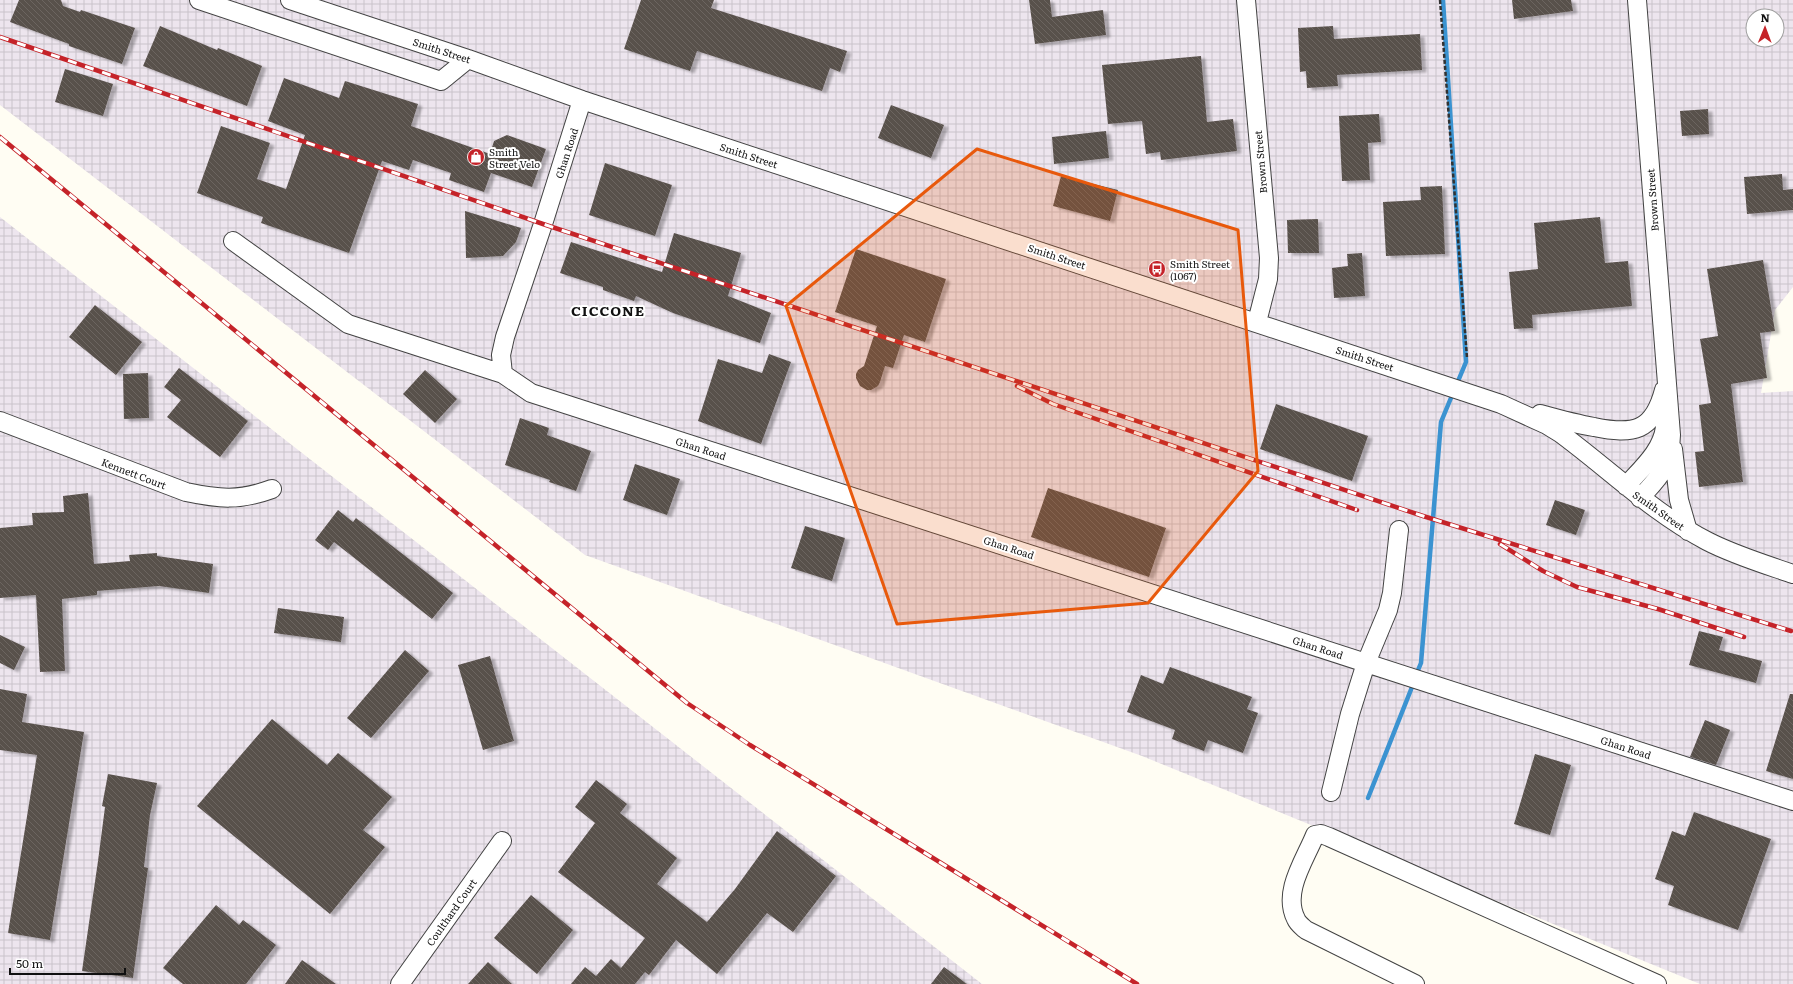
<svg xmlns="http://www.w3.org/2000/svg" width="1793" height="984" viewBox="0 0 1793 984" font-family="Literata,serif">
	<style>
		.industrial { fill: url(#industrial-grid); fill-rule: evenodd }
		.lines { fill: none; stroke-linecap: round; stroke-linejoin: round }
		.stream { stroke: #3b93d1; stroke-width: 4.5 }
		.building { fill: url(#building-back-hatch); filter: url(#shadow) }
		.minor-casing { stroke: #434343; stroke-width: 20 }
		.path { stroke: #323232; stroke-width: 2.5; stroke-dasharray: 4 2; stroke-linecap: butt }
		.minor { stroke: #fff; stroke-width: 18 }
		.rail-casing { stroke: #c52329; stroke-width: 4.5 }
		.rail { stroke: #fff; stroke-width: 3; stroke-dasharray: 9; stroke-linecap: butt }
		.marked { fill: #e8590c; fill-opacity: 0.2; stroke: #e8590c; stroke-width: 3; stroke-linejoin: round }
		.labels { text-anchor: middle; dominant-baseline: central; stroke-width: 4; stroke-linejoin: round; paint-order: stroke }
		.street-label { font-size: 10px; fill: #101010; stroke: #fff }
		.poi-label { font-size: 10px; fill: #101010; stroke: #fff; text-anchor: start }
		.district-label { font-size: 14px; font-weight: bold; letter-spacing: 1px; fill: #101010; stroke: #fff }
	</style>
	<defs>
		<pattern id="industrial-grid" width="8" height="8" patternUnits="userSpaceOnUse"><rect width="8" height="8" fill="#ede5ee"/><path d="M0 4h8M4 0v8" fill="none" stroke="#cac3cb"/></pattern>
		<pattern id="building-back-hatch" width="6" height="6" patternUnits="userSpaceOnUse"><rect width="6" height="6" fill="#59514c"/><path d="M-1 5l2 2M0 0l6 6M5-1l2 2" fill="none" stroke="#6c6561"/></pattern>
		<filter id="shadow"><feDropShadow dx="4.5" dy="2.5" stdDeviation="1" flood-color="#0004"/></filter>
	</defs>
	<rect width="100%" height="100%" fill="#fffdf3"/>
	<path class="industrial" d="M0,0H1793V287L1775,310L1761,393L1793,391V984H1700L1142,756L585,555L0,105ZM1753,16H1777V40H1753Z
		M0,217L982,984H0Z"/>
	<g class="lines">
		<path class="stream" d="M1443,0L1466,362L1456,386
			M1416,675L1421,663L1441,422L1453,393
			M1368,798L1414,682"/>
	</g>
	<path class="building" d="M19,0H61L63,6L80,12L81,10L135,28L122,64L69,46V44L10,22Z
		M641,0H714L711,8L847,51L840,72L830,68L822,91L697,51L690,71L624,49Z
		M1029,0H1050L1052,17L1103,10L1106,35L1035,44Z
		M1512,0H1571L1573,11L1514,19Z
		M160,26L217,50L218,48L262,66L247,106L143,66Z
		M1333,26L1334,39L1420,34L1422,70L1337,75L1338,86L1307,88L1306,71L1300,72L1298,28Z
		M1201,56L1207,122L1233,119L1237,151L1161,160L1160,152L1146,154L1142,121L1108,124L1102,65Z
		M65,69L113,84L103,116L55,102Z
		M284,78L339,98L345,81L418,104L411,126L490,154L494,141L507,135L546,149L532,187L491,173L484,192L449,180L451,173L413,160L409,170L382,161L349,253L261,223L263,217L197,193L221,126L270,143L257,179L286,189L305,135L268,121Z
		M891,105L944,125L931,158L878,138Z
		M1708,109L1709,134L1682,136L1680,111Z
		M1379,114L1381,142L1368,143L1370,180L1342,181L1339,116Z
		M1106,131L1109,158L1054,164L1052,137Z
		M605,163L672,185L655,236L589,215Z
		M1782,174L1783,190L1793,189V210L1747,214L1744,177Z
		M1061,176L1118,190L1110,221L1053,206Z
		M1442,186L1445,254L1386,256L1383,202L1421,200L1420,187Z
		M465,211L521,228L516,242L503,256L466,258Z
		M1600,217L1605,263L1628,261L1632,306L1532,315L1533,328L1514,329L1509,272L1538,269L1534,223Z
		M1318,219L1319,253H1288L1287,220Z
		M674,233L741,253L728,296L771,313L760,343L673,313L636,296L634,301L603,290V287L560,273L571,242L662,272Z
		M856,249L946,279L925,342L904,335L893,368L885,366L880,382L878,386L871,390H867L860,386L856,378V374L858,370L864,366L877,326L835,312Z
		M1362,253L1365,296L1334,298L1332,268L1348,266L1347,254Z
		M1763,260L1775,331L1760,333L1767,378L1731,384L1743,482L1699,487L1695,452L1704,451L1699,405L1711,403L1700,339L1718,336L1707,269Z
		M95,305L142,342L116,375L69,337Z
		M769,354L791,362L761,444L698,421L718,359L762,373Z
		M179,368L248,421L220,457L167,417L181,400L164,387Z
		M425,370L457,399L435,423L403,394Z
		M148,373L149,418L124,419L123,374Z
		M1276,404L1368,436L1352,481L1260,449Z
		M520,418L549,428L547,435L591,451L576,491L549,482L550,480L505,465Z
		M635,464L680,479L667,515L623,500Z
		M1048,488L1166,528L1149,577L1031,537Z
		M88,493L94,564L130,561L129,555L157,553V556L213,564L209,593L159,586L97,591V595L62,599L65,671L40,672L36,595L0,598V528L33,525L32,513L64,512L63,496Z
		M1555,500L1585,510L1576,535L1546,525Z
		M338,510L353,522L356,518L453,593L432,619L334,542L328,550L315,540Z
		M805,526L845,538L832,581L791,568Z
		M278,608L344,617L341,642L274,633Z
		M1699,631L1723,637L1719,650L1762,661L1756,683L1689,665Z
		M0,635L25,647L14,670L0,663Z
		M405,650L429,671L371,738L347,718Z
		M490,656L514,741L483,750L458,665Z
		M1170,667L1252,697L1247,709L1258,713L1243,753L1208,740L1204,751L1172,739L1175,730L1127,712L1141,675L1163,684Z
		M0,689L27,694L22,722L84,732L50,940L8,933L37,755L0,750Z
		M1790,694H1793V779L1766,771Z
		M272,719L327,765L338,753L392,797L363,830L385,847L330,914L197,806Z
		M1705,720L1730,730L1716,765L1690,757Z
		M1535,754L1571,765L1550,835L1514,824Z
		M108,774L157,783L150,815L144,867L148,868L133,978L82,971L98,861L105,807L102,806Z
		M596,780L627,804L620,813L677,858L657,884L707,922L735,889L777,831L836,876L793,932L767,913L717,974L676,940L649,975L645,972L635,984H571L585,967L596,976L611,959L621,968L645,938L558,872L595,823L575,807Z
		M1694,812L1771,839L1738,930L1668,905L1674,886L1655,879L1672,831L1685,836Z
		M531,895L573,930L537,974L494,938Z
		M216,905L239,925L243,920L276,945L246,984H183L163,968Z
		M302,960L336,984H285Z
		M488,962L512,984H468Z
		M944,967L967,984H931Z"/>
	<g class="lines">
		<g class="minor-casing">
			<path id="minor" d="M199,0L441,81L468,59
				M290,0L468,59L582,100L1501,404L1547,425L1560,433C1609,469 1653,513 1707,541C1734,555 1764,564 1793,574
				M1246,0L1269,258L1268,279L1257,322
				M1637,0L1671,435C1670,468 1661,475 1640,498
				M582,100L543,224L505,337L501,355L503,374L531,393L1793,801
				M233,241L348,324L503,374
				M1540,414C1558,419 1576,424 1594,427C1633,435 1653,432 1664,390
				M0,421L186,492C219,499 239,501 272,489
				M1673,449L1679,500L1688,531
				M1626,486C1642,468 1662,451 1665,427
				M1331,792L1350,714L1366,663L1388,610L1392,593L1399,530
				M400,984L502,841
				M1415,984L1306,930C1303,927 1298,924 1296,919C1282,892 1305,860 1315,835L1321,834L1329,837L1657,984"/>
		</g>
		<path class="path" d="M1440,0L1467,358"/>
		<use href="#minor" class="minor"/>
		<g class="rail-casing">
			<path id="rail" d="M0,37L543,224L1423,516L1791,631
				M0,137L687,703L750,745L1137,984
				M1017,386L1053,404L1357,510
				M1500,544L1543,571L1577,587L1658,609L1744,637"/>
		</g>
		<use href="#rail" class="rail"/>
	</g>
	<path class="marked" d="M977,149L1238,230L1258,471L1148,603L897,624L786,306Z"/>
	<defs>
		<g id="shop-disc" transform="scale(0.9)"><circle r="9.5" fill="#c52329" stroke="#fff"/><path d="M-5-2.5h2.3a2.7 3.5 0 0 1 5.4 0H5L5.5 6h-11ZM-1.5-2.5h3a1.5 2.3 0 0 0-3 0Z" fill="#fff"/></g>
		<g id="bus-disc" transform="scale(0.9)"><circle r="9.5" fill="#c52329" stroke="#fff"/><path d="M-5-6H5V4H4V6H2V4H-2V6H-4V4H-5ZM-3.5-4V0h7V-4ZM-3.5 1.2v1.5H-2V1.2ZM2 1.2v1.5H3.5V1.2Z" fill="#fff"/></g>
	</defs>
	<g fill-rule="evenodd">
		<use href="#shop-disc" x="476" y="157"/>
		<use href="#bus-disc" x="1157" y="269"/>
	</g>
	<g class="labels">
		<g class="street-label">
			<text transform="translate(442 50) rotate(18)">Smith Street</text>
			<text transform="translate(566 153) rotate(-72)">Ghan Road</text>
			<text transform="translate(749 155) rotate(18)">Smith Street</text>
			<text transform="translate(1260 162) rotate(-95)">Brown Street</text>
			<text transform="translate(1652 200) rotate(-94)">Brown Street</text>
			<text transform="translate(1057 256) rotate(18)">Smith Street</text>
			<text transform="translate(1365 358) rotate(18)">Smith Street</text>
			<text transform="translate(701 448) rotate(18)">Ghan Road</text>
			<text transform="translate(134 473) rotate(21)">Kennett Court</text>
			<text transform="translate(1659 510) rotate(35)">Smith Street</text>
			<text transform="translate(1009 547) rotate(18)">Ghan Road</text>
			<text transform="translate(1318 647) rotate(18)">Ghan Road</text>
			<text transform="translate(1626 747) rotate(18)">Ghan Road</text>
			<text transform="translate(451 912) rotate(-55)">Coulthard Court</text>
		</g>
		<g class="poi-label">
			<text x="489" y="151">Smith<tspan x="489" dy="12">Street Velo</tspan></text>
			<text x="1170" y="263">Smith Street<tspan x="1170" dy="12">(1067)</tspan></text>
		</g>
		<g class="district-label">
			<text x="608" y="310">CICCONE</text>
		</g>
	</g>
	<g transform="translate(1765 28) rotate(1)"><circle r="19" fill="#ffffff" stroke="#9f9f9f"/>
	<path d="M0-3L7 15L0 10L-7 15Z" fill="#c52329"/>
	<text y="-6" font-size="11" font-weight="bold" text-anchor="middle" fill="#101010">N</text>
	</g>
	<path d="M10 968v6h115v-6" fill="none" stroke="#101010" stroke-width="2"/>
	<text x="16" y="968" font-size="12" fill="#101010" stroke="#ffffff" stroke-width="3" paint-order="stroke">50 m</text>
</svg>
